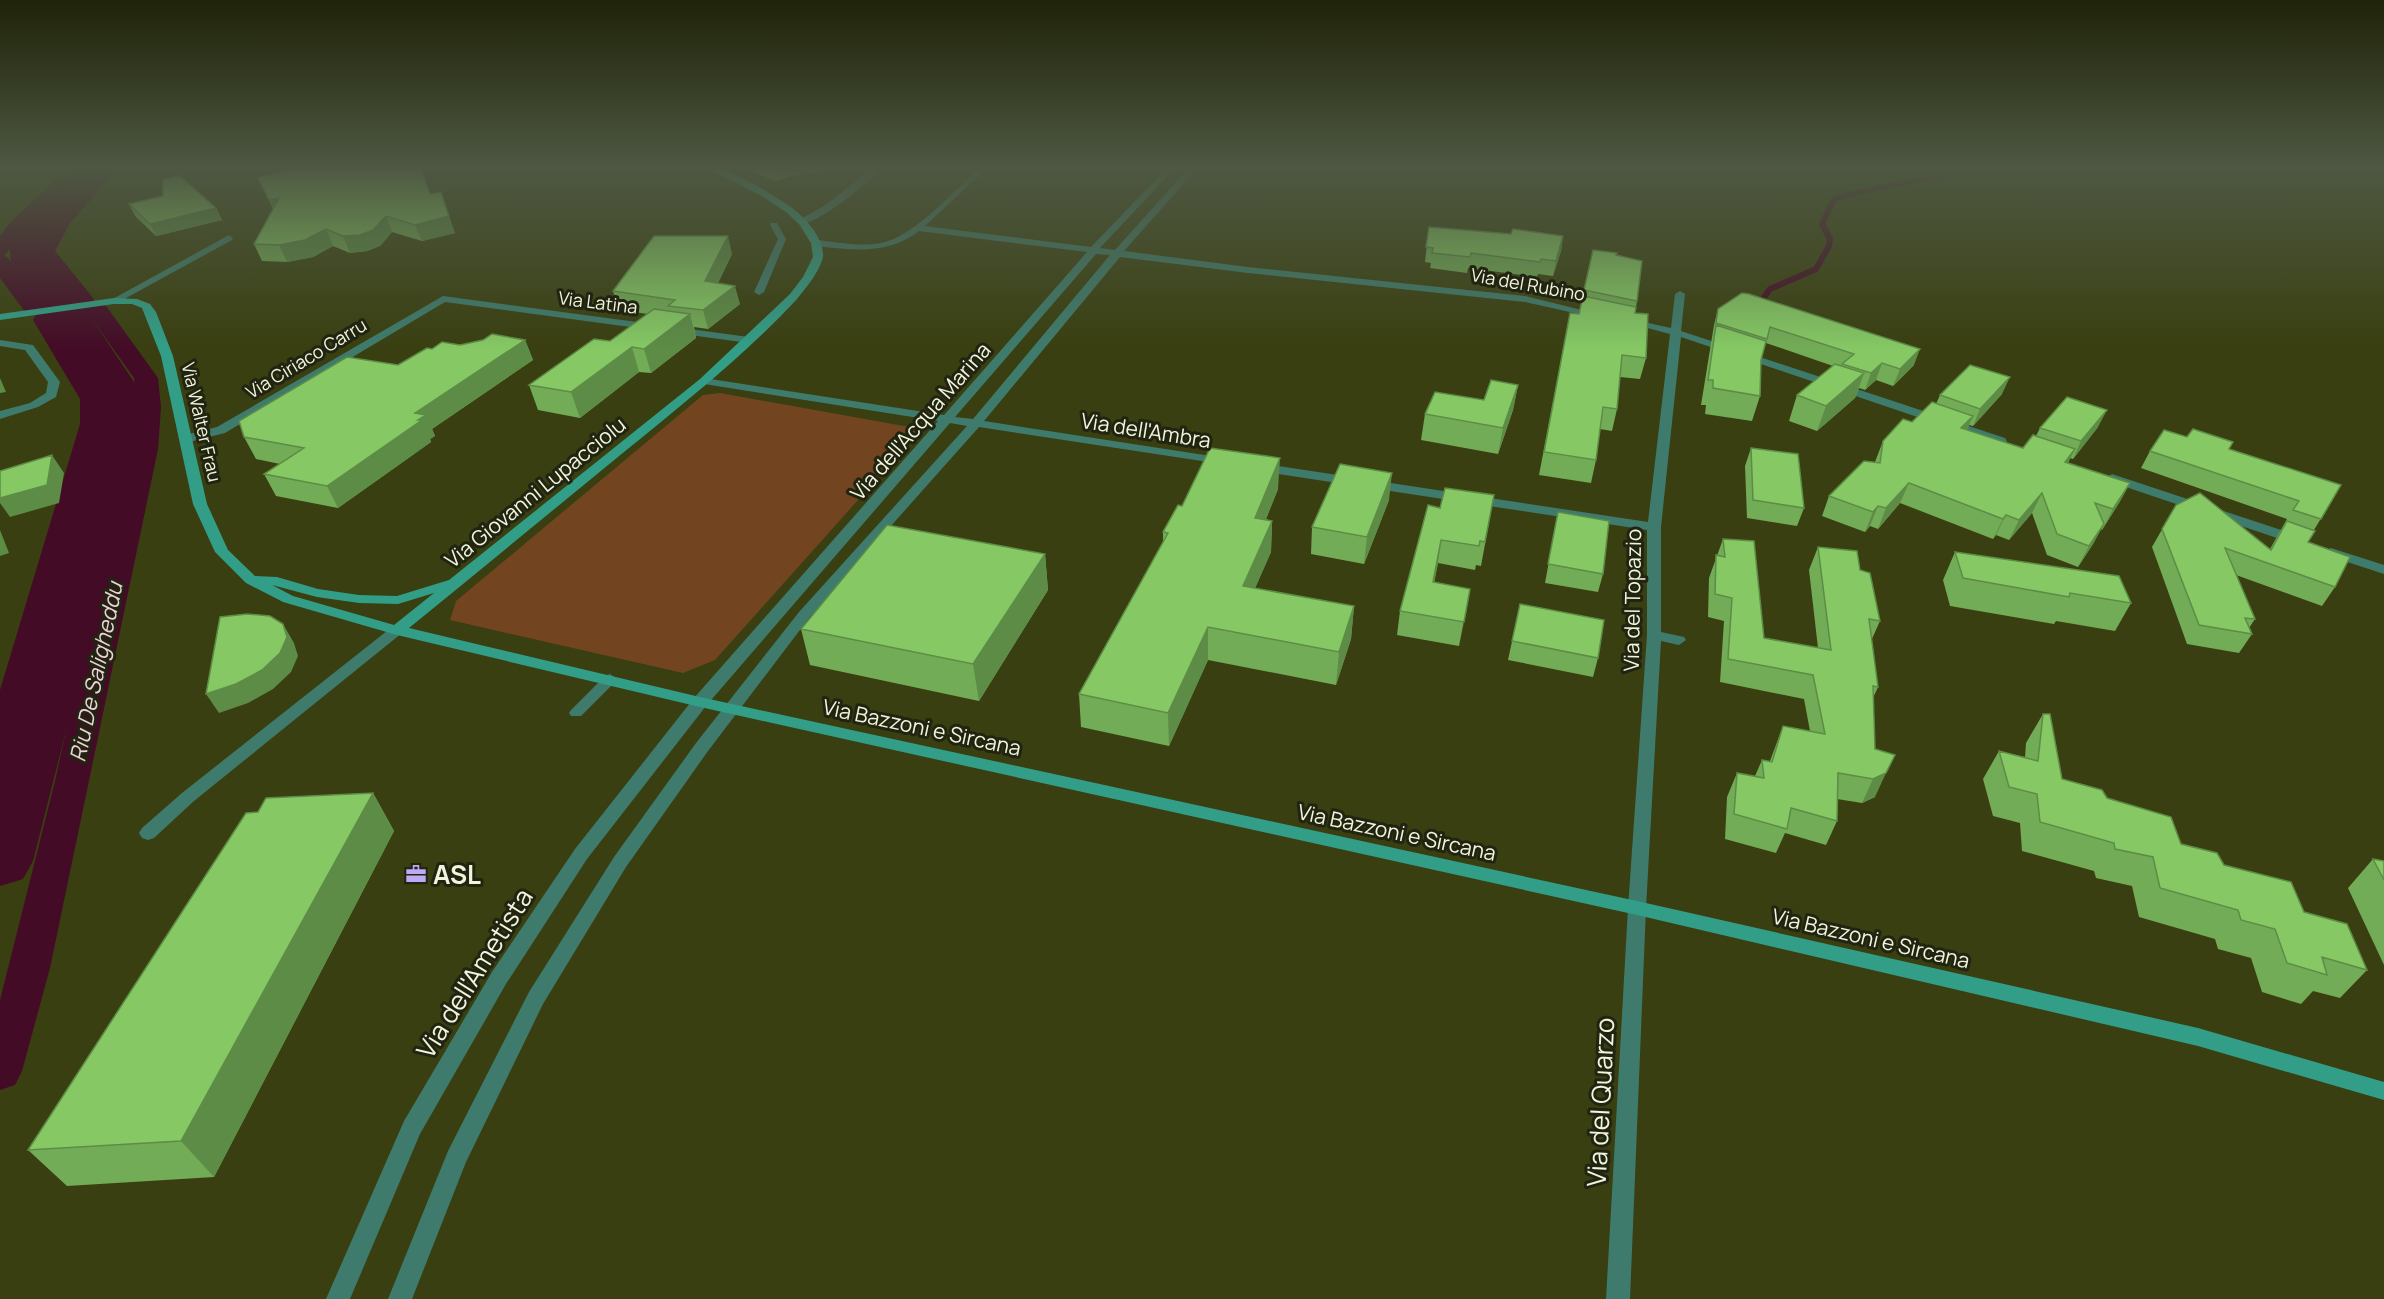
<svg xmlns="http://www.w3.org/2000/svg" width="2384" height="1299" viewBox="0 0 2384 1299" font-family="Manrope,sans-serif">
	<style>
		.green { fill: #734420 }
		.lines { fill: none; stroke-linecap: round; stroke-linejoin: round }
		.stream { stroke: #440b26; stroke-width: 6 }
		.canal { fill: #440b26; fill-rule: evenodd }
		.river { fill: #440b26; fill-rule: evenodd }
		.lane { fill: #3e7b6d; fill-rule: evenodd }
		.street { fill: #3e7b6d; fill-rule: evenodd }
		.secondary { fill: #329e88; fill-rule: evenodd }
		.wall { fill: #72ac56 }
		.shaded-wall { fill: #5d8c46 }
		.building { fill: #85c864; stroke: #5d8c46; stroke-width: 1.5 }
		.labels { text-anchor: middle; dominant-baseline: central; stroke-width: 6; stroke-linejoin: round; paint-order: stroke }
		.far-street-label { font-size: 18px; fill: #f0f5db; stroke: #212411 }
		.street-label { font-size: 21px; fill: #f0f5db; stroke: #212411 }
		.water-label { font-size: 22px; font-style: italic; fill: #f0d1db; stroke: #212411 }
		.near-poi-label { font-size: 26px; font-weight: bold; fill: #f0f5db; stroke: #212411; text-anchor: start }
		.near-street-label { font-size: 26px; fill: #f0f5db; stroke: #212411 }
	</style>
	<rect width="100%" height="100%" fill="#393f10"/>
	<path class="green" d="M720,393L915,428L918,433L715,660L683,673L450,620L456,601L703,395Z"/>
	<g class="lines">
		<path class="stream" d="M1760,303L1770,289L1816,269L1829,246L1830,239L1822,224L1834,199C1877,185 1922,183 1965,168"/>
		<path class="canal" d="M67,168H85L75,181L22,233L4,256L7,257L39,300L69,295L35,251L55,217L101,168H119L70,223L55,251L94,299L91,304L83,305L33,314L25,312L0,278V236L8,225Z
			M98,304L106,306L158,378L161,407L158,449L50,968L22,1071L15,1085L0,1090V1000L55,781L95,599L132,449L137,407L134,378L92,319L58,324L104,399L106,424L17,745L12,753L0,757V690L80,424V399L33,320L36,315L44,313Z"/>
		<path class="river" d="M78,168H111L46,239L45,251L47,262L88,313L140,391L145,419L33,861L23,879L0,886V752L101,419L98,391L58,327L11,263C10,255 9,247 11,240C19,218 60,185 78,168Z"/>
		<path class="lane" d="M771,223H777L786,239L764,292L759,295L754,292L778,239L770,225Z
			M229,235L233,238L232,240L117,303L109,301Z
			M610,674L617,679L615,682L581,716H571L569,713L571,710L605,676Z"/>
		<path class="street" d="M873,168H882C869,182 817,226 799,224V220L824,206Z
			M979,168H987L925,226L1091,247L1167,168H1175L1100,248L1115,250L1186,171L1185,168H1193V173L1124,251L1248,267L1525,296L1602,315L1597,318L1525,302L1248,273L1120,257L984,421L1224,458L1230,462L1228,465L979,427L809,618L708,751L626,867L543,1004L466,1162L412,1299H388L448,1151L529,992L614,857L696,743L799,612L967,426L950,423L706,706L587,859L506,984L420,1134L350,1299H326L404,1121L492,972L575,849L694,698L938,421L704,384L698,381L704,378L944,415L1087,252L919,231C893,251 865,251 834,248C826,247 817,247 811,243L816,240C838,242 863,248 885,242C916,234 955,190 979,168ZM1096,254L1110,255L973,419L955,417Z
			M1680,291L1685,294L1681,331L2005,438L2007,441L2005,444H1997L1681,337L1661,527V632L1684,637L1686,640L1679,645L1661,641L1646,908L1630,1299H1606L1628,908L1647,635V530L1259,471L1253,467L1259,463L1648,522L1670,334L1625,322L1630,319L1671,328L1675,294Z
			M443,296L749,337L754,340L749,343L445,302L225,433L185,443L179,439L181,436L217,427Z
			M0,340L33,345L60,382L56,397L38,407L0,419V411L30,403L46,393L48,382L25,350L0,346Z
			M2112,474L2302,537L2304,540L2297,544L2292,543L2108,481L2106,478Z
			M2331,548L2384,565V574L2326,555L2324,552Z
			M397,625L404,630L402,633L194,801L154,838L148,840L142,838L139,833L142,828L182,793L392,627Z"/>
		<path class="secondary" d="M707,168C729,166 769,193 788,205C803,215 824,237 823,256C821,270 806,288 797,299C745,355 683,404 624,452C552,511 480,570 409,628L700,697L1637,901L2198,1028L2384,1082V1100L2198,1046L1637,915L700,707L397,635L283,602L246,583L215,552L193,504L161,356L142,308L132,304H114L0,320V314L114,298L137,299L150,304L156,312L173,356L207,504L228,550L255,576L277,577L318,589L359,595L397,596L449,580L700,379L790,294L803,277L813,257L811,243L799,224L786,212L760,195ZM272,585L317,597L359,603L398,604L434,593L394,625L293,596Z"/>
	</g>
	<path class="wall" d="M314,168H422L430,194L455,233L422,241L392,232L380,246L367,251L350,253L333,246L313,257L287,262L262,261L254,244L273,209L258,178Z
		M744,168H833L814,174L807,171L776,181Z
		M849,168H870L866,171Z
		M129,204L216,208L222,220L156,236L135,216Z
		M1429,227L1511,234L1563,236L1561,251L1553,276L1538,274L1537,277L1468,268L1467,273L1430,268L1431,263L1425,262Z
		M1593,250L1616,255L1637,301L1635,313L1646,358L1640,379L1620,377L1617,409L1612,431L1600,429L1596,460L1591,483L1539,475L1570,313L1579,314Z
		M732,254L718,283L740,304L708,329L694,327L696,338L651,373L639,372L580,418L538,410L529,385L610,341L648,314L619,310L613,291Z
		M1718,309L1914,365L1893,386L1876,380L1865,390L1859,388L1855,398L1817,431L1789,421L1797,395L1833,366L1766,343L1761,360L1760,396L1752,421L1705,414L1706,405H1701L1714,325Z
		M525,340L533,360L432,429L435,436L430,439L431,442L338,508L276,496L264,474L280,464L256,459L244,437L432,349Z
		M1518,385L1513,410L1498,454L1421,440L1425,414L1484,400Z
		M2002,394L1973,426L1969,425L1967,430L2023,448L2036,436L2040,428L2098,427L2073,459L2070,458L2068,463L2130,483L2119,503L2102,530L2101,529L2093,544L2078,567L2047,555L2032,513L2009,540L1996,535L1993,539L1900,503L1878,529L1870,526L1865,532L1822,516L1829,496L1875,462L1883,441L1912,422L1936,404L1940,395Z
		M2187,437L2229,449L2341,485L2314,530L2308,542L2335,587L2322,606L2236,575L2255,619L2249,628L2252,634L2239,653L2187,644L2152,547L2176,505L2270,549L2287,519L2141,468L2150,451Z
		M1751,448L1804,508L1797,526L1747,518L1745,466Z
		M1278,489L1266,519L1272,521L1271,552L1255,588L1354,606L1351,639L1336,685L1208,660L1169,746L1081,727L1079,694L1163,542V532L1182,506Z
		M1494,495L1481,566L1476,565L1475,570L1438,563L1434,582L1470,589L1459,646L1397,635L1400,611L1440,508Z
		M1389,500L1364,564L1311,554L1312,527Z
		M1558,512L1603,574L1598,592L1545,583Z
		M1723,539L1764,638L1818,648L1809,570L1818,547L1860,570L1880,621L1871,641L1878,687L1873,698L1875,797L1862,803L1837,799V821L1826,845L1785,833L1776,853L1725,839L1727,797L1737,773L1755,776L1762,760L1770,761L1783,726L1810,731L1804,699L1720,682L1724,621L1708,617L1709,578Z
		M1955,552L2131,603L2115,631L2056,621L2054,624L1950,606L1943,580Z
		M1045,554L1048,590L979,701L810,665L801,629Z
		M1520,604L1598,658L1593,677L1508,660Z
		M2043,714L2062,779L2107,798L2181,844L2224,865L2304,912L2367,970L2340,998L2313,991L2301,1004L2262,992L2251,958L2218,949L2215,939L2139,917L2132,886L2096,878L2094,871L2022,851L2020,823L1993,816L1983,779L1999,751L2025,757L2026,743Z
		M373,793L394,831L214,1177L67,1186L28,1150L258,812Z
		M2373,859L2384,861V965L2348,888Z"/>
	<path class="shaded-wall" d="M773,168H806L807,171L776,181Z
		M813,168H833L814,174Z
		M441,192L455,233L422,241L415,225Z
		M279,198L277,216L269,200Z
		M216,208L222,220L156,236L150,224Z
		M386,216L392,232L380,246L367,251L350,253L343,236Z
		M326,229L333,246L313,257L287,262L279,245Z
		M728,236L732,254L710,300L705,281Z
		M1563,236L1561,251L1553,276L1556,261Z
		M735,286L740,304L708,329L703,310Z
		M690,314L696,338L651,373L644,349Z
		M525,340L533,360L432,429L435,436L430,439L431,442L338,508L327,486L415,413Z
		M632,347L639,372L580,418L571,392Z
		M1920,349L1914,365L1893,386L1900,369Z
		M1882,363L1876,380L1865,390L1871,373Z
		M1864,373L1855,398L1817,431L1826,406Z
		M2010,377L2002,394L1973,426L1980,409Z
		M0,378L6,392L0,393Z
		M1518,385L1513,410L1498,454L1503,428Z
		M2107,410L2098,427L2073,459L2081,441Z
		M1973,416L1965,435L1961,428Z
		M2075,449L2065,469V462Z
		M52,455L64,473L59,503L10,517L0,503V498Z
		M1280,458L1278,489L1254,549L1255,518Z
		M1392,473L1389,500L1364,564L1367,537Z
		M1909,483L1900,503L1878,529L1886,508Z
		M2130,483L2119,503L2102,530L2113,509Z
		M2042,493L2032,513L2009,540L2019,520Z
		M1878,506L1870,526L1865,532L1873,512Z
		M2006,515L1996,535L1993,539L2003,519Z
		M1272,521L1271,552L1242,618L1243,586Z
		M2104,524L2093,544L2078,567L2089,546Z
		M0,530L9,553L0,556Z
		M1441,540L1438,563L1430,606L1433,582Z
		M1045,554L1048,590L979,701L973,664Z
		M1470,589L1466,614L1459,646L1464,622Z
		M1354,606L1351,639L1336,685L1339,652Z
		M283,624L294,643L298,656L291,672L273,689L248,703L219,713L206,694Z
		M1208,627V660L1169,746L1168,713Z
		M1886,773L1875,797L1862,803L1873,779Z
		M373,793L394,831L214,1177L181,1141Z"/>
	<path class="building" d="M314,168H421L430,194L441,192L449,216L415,225L386,216L373,230L360,235L343,236L326,229L305,240L279,245L254,244L279,198L269,200L258,178L291,169Z
		M180,176L216,208L150,224L129,204L163,196V179Z
		M1429,227L1511,234L1513,229L1563,236L1556,261L1541,259L1540,262L1471,253L1470,257L1432,253L1433,248L1426,247Z
		M654,236H728L705,281L735,286L703,310L668,306L675,300L613,291Z
		M1593,250L1617,253L1616,255L1642,261L1637,301L1584,290Z
		M1742,293L1749,294L1920,349L1900,369L1882,363L1871,373L1842,364L1854,354L1770,327L1767,339L1716,323L1718,309Z
		M1583,296L1636,307L1635,313L1648,314L1646,358L1622,355L1617,409L1603,407L1596,460L1544,452L1570,313L1579,314Z
		M654,309L690,314L644,349L632,347L571,392L529,385L594,339L610,341Z
		M1716,325L1766,341L1761,360L1760,396L1713,388V380H1708Z
		M492,334L525,340L415,413L426,415L418,420H422L327,486L264,474L304,448L244,437L239,421L347,357L398,365L427,348L432,349L442,342L460,345L483,340Z
		M1835,364L1864,373L1826,406L1797,395Z
		M1970,365L2010,377L1980,409L1940,395Z
		M1491,380L1518,385L1503,428L1425,414L1435,392L1484,400Z
		M2067,397L2107,410L2081,441L2040,428Z
		M1932,402L1973,416L1961,428L2023,448L2033,435L2075,449L2065,462L2130,483L2113,509L2095,503L2104,524L2089,546L2057,534L2042,493L2019,520L2006,515L2003,519L1909,483L1886,508L1878,506L1873,512L1829,496L1864,461L1880,463L1883,441L1903,419L1912,422Z
		M2193,429L2233,442L2229,449L2341,485L2321,519L2293,510L2299,501L2150,451L2164,430L2187,437Z
		M1210,448L1280,458L1255,518L1272,521L1243,586L1354,606L1339,652L1208,627L1168,713L1079,694L1168,533L1163,532L1178,505L1182,506Z
		M1751,448L1798,454L1804,508L1753,500Z
		M52,455L47,485L0,498V471Z
		M1340,464L1392,473L1367,537L1312,527Z
		M1445,488L1494,495L1485,542L1480,541L1479,546L1441,540L1433,582L1470,589L1464,622L1400,611L1428,505L1440,508Z
		M2200,493L2271,550L2287,521L2315,531L2308,542L2350,557L2335,587L2225,548L2255,619L2245,618L2252,634L2199,625L2162,529L2176,505Z
		M1558,512L1609,521L1603,574L1548,564Z
		M887,525L1045,554L973,664L801,629Z
		M1723,539L1754,541L1764,638L1831,650L1818,547L1857,551L1860,570L1870,573L1880,621L1869,619L1878,687L1873,686L1875,749L1895,755L1886,773L1873,779L1838,773L1837,821L1791,808L1787,829L1734,814L1737,773L1764,778L1762,760L1772,762L1783,726L1825,734L1813,675L1728,659L1732,598L1715,594L1716,555L1725,557Z
		M1955,552L2119,576L2131,603L2070,593L2069,597L1963,578Z
		M1520,604L1604,620L1598,658L1512,641Z
		M247,614L270,616L283,624L287,637L280,653L262,670L236,684L206,694L220,617Z
		M2043,714H2050L2062,779L2102,790L2107,798L2171,817L2181,844L2217,853L2224,865L2291,882L2304,912L2347,924L2367,970L2322,957L2327,975L2287,963L2275,929L2241,920L2238,910L2160,888L2153,857L2115,849L2114,843L2040,822L2037,794L2009,787L1999,751L2038,761Z
		M373,793L181,1141L28,1150L246,813L258,812L266,798Z
		M2373,859L2384,861V880Z"/>
	<linearGradient id="sky" x2="0" y2="1"><stop stop-color="#1f2309"/><stop offset="0.48" stop-color="#4e5842"/><stop offset="1" stop-color="#4e5842" stop-opacity="0"/></linearGradient>
	<rect width="2384" height="349" fill="url(#sky)"/>
	<defs>
		<g id="office-bare" transform="scale(1.62)"><path d="M-6-3h4V-5.5h4V-3h4V5H-6ZM-1-4.5V-3h2v-1.5ZM-6 0V1H6V0Z" fill="#bea9f5" stroke="#212411" stroke-width="2.5" paint-order="stroke"/></g>
	</defs>
	<g fill-rule="evenodd">
		<use href="#office-bare" x="416" y="874"/>
	</g>
	<g class="labels">
		<g class="far-street-label">
			<text transform="translate(1528 284) rotate(10)">Via del Rubino</text>
			<text transform="translate(598 302) rotate(7)">Via Latina</text>
			<text transform="translate(306 358) rotate(-31)">Via Ciriaco Carru</text>
			<text transform="translate(202 422) rotate(77)">Via Walter Frau</text>
		</g>
		<g class="street-label">
			<text transform="translate(920 421) rotate(-49)">Via dell'Acqua Marina</text>
			<text transform="translate(1146 430) rotate(9)">Via dell'Ambra</text>
			<text transform="translate(535 492) rotate(-39)">Via Giovanni Lupacciolu</text>
			<text transform="translate(1632 600) rotate(-89)">Via del Topazio</text>
			<text transform="translate(922 727) rotate(12)">Via Bazzoni e Sircana</text>
			<text transform="translate(1397 832) rotate(12)">Via Bazzoni e Sircana</text>
			<text transform="translate(1871 938) rotate(13)">Via Bazzoni e Sircana</text>
		</g>
		<g class="water-label">
			<text transform="translate(96 672) rotate(-78)">Riu De Saligheddu</text>
		</g>
		<g class="near-poi-label">
			<text x="433" y="874">ASL</text>
		</g>
		<g class="near-street-label">
			<text transform="translate(474 973) rotate(-58)">Via dell'Ametista</text>
			<text transform="translate(1600 1102) rotate(-87)">Via del Quarzo</text>
		</g>
	</g>
</svg>
